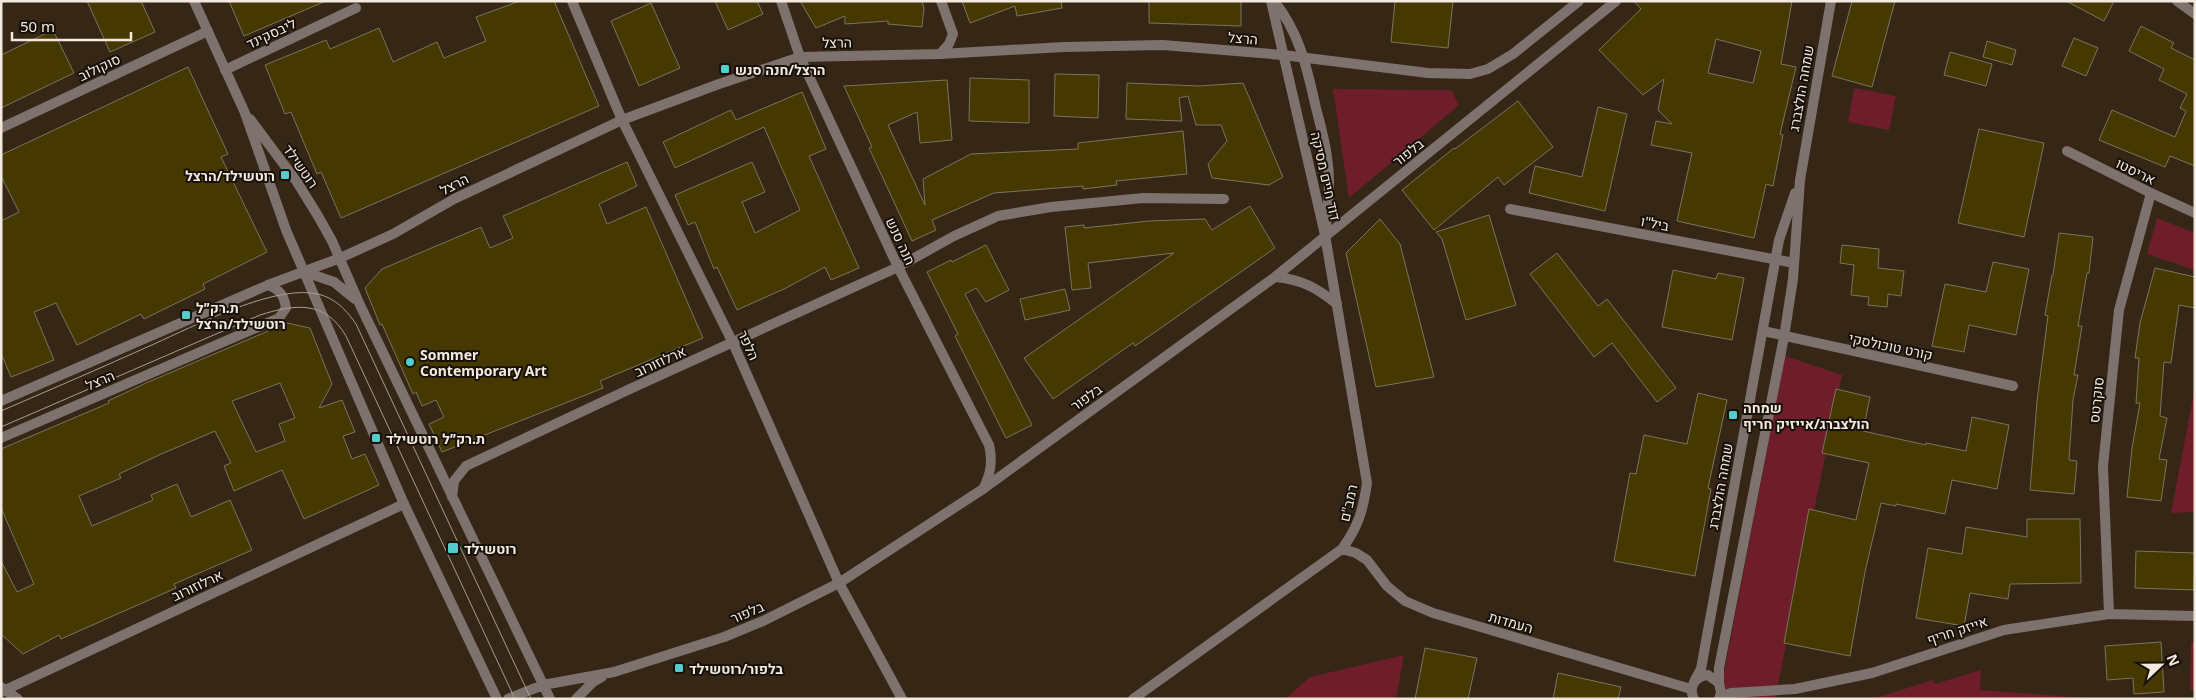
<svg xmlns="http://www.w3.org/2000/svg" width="2196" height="700" viewBox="0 0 2196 700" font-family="'Noto Sans',Heebo,sans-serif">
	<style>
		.green { fill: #6e1e2a }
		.building { fill: #463801; stroke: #7b745d; fill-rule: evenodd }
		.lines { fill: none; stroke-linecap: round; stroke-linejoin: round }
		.minor { stroke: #7e726e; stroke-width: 10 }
		.tertiary { stroke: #7e726e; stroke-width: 10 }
		.tram { stroke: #a99d91; stroke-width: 1 }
		.poi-dot { fill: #52cdcc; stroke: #17110a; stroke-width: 2 }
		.labels { text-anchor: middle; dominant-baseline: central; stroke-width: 4; stroke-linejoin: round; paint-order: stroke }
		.street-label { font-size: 14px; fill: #f3e9df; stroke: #17110a }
		.poi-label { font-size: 14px; font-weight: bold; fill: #f3e9df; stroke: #17110a; text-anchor: start }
	</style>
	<rect width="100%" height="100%" fill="#352616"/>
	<path class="green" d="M1854,88L1896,96L1889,130L1848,122Z
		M1333,89L1451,90L1459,105L1349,198Z
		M2157,218L2195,233V270L2147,254Z
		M1785,356L1842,375L1775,699H1719Z
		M2195,387V512L2171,513Z
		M2191,642H2195V690H2190Z
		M1404,655L1396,699H1285L1310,677Z
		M1981,670L1980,690L2100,699H1872L1933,680L1935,684Z"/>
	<path class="building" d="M87,1H141L155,32L110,52Z
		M229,1H326L244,36Z
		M520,1H554L599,106L341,218L321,172L317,174L291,112L285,114L265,65L326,40L330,49L379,28L393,62L437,42L444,58L486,41L476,17Z
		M715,1H757L763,14L728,30Z
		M800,1H922L924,8L922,27L888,24V21L845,24V16L816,28Z
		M962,1H1061L1062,8L1017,16L1015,6L970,23Z
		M1149,1H1241V26L1149,23Z
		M1395,1H1453L1448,48L1391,42Z
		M1634,1H1792L1781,64L1796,67L1780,134L1783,135L1773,186L1766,184L1754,238L1677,221L1692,153L1651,145L1656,121L1672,124L1658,110L1664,79L1643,95L1599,50L1641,9ZM1716,39L1761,51L1753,83L1708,73Z
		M1852,1H1895L1872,87L1832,76Z
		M2066,1H2114L2104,21Z
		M651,3L680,68L639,86L611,21Z
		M2141,26L2174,43L2171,48L2195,60V166L2170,156L2165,167L2099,140L2112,110L2175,137L2186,111L2180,108L2187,94L2159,80L2164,69L2129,51Z
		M53,30L74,73L1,108V55Z
		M2074,38L2098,48L2086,76L2062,66Z
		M1987,41L2016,50L2012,65L1983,57Z
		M1950,52L1992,64L1986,86L1944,75Z
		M188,67L228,154L221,157L267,252L203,284L205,289L144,319L141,314L77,345L56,303L34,312L54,360L11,377L1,353V221L19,212L1,176V155Z
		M1055,74L1099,75L1098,118L1054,116Z
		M970,78L1029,80V123L969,121Z
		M947,80L952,140L920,143L917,112L888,125L925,205L923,179L971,154L1078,149V143L1183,131L1187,174L1116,181L1117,185L1083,189V186L994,193L932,220L936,230L912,241L869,148L872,147L844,86Z
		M1127,83L1199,86L1243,83L1283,177L1269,185L1212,178L1208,164L1227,141L1221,125H1196L1188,96L1179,98L1182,121L1126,119Z
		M802,92L826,149L809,156L859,268L831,280L825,267L786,288L737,310L717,267L714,269L695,222L688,225L675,195L752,162L765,192L742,202L755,233L800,210L764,127L675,168L663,142L731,110L736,120Z
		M1518,101L1553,147L1504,185L1498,177L1434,230L1402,190L1454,148L1455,149Z
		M1598,107L1627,114L1605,211L1529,193L1535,166L1582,177Z
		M1979,129L2044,143L2024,237L1958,223Z
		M627,162L637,186L599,204L607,224L646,207L703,338L600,381L603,388L442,452L429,424L444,417L436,400L422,406L416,392L413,394L382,324L380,325L365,288L382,269L481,227L490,248L513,238L503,216Z
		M1250,206L1275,248L1135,346L1133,343L1053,399L1024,358L1174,253L1088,263L1091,288L1072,290L1065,227L1084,225V228L1149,221L1205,219L1212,230Z
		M1489,215L1516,305L1466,320L1442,239L1436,232Z
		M1380,219L1400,244L1434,377L1376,387L1346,253Z
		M2059,233L2093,237L2089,273H2087L2078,326H2082L2074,375H2078L2073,400L2069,460L2077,461L2074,494L2030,490L2037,401L2048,316L2045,315L2052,275H2053Z
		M986,245L1009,290L986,302L976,288L965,294L1032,425L1006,438L955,336L958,334L927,272L951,260L952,262Z
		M1842,245L1879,249L1878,268L1904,271L1901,296L1888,294L1887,307L1868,305L1869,297L1851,295L1854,265L1840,263Z
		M1557,253L1598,306L1607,299L1676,388L1657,402L1612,343L1594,357L1530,274Z
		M1993,262L2029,269L2016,335L1969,325L1964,352L1932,346L1945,284L1986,292Z
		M2155,268L2195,277V308L2179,305L2171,363L2164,362L2160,416L2167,418L2159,459L2167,460L2161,501L2127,497L2132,448L2140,403H2136L2139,358H2135L2140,323Z
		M1673,270L1716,279L1718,273L1744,278L1732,340L1662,327Z
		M1065,289L1070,310L1025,320L1020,299Z
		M287,323L310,328L332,384L319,408L342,400L355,432L343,436L352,459L365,454L379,485L304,519L282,470L234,491L224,466L231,463L215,431L159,455L119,474L121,478L79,496L92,526L153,500L151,495L177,484L191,517L230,500L252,550L174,584L176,588L61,639L59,635L23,654L1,634V561L17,592L34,584L1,508V449L109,403L108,401L146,383ZM280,383L295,418L279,424L285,441L256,452L232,401Z
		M1836,389L1870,397L1863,431L1926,445V443L1966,451L1972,417L2009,425L1997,489L1952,480L1945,514L1896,504V506L1881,503L1865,572L1850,656L1784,643L1809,509L1856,520L1869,463L1822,453Z
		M1698,393L1727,400L1708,488L1711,489L1695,576L1614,561L1630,473L1636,474L1644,435L1687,444Z
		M2027,519H2080L2081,583L2010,584L2008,599L1970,593L1964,626L1916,618L1928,548L1962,554L1966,527L2027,537Z
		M2136,551L2195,553L2194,590L2135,588Z
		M2161,642L2164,692L2134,694L2133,678L2107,680L2105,646Z
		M1425,648L1477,658L1468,699H1415Z
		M1558,673L1621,687L1618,699H1553Z"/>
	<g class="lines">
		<path class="minor" d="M572,1L622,120L733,343L839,583L902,699
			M781,1L800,57L898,267L989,445C993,461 991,474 983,489
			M1274,1C1300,33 1307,69 1316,108C1320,124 1325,141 1327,157C1331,180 1328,203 1326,227
			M940,54L949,44L953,34L941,1
			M225,70L356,8
			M1,128L208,31
			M2067,151L2151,193L2195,213
			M1510,209L1794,263
			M1763,331L2013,386
			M1,438L279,318L286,308C284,295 280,290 268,285
			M452,497L454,481L466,466L632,388L898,267L954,236L998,216L1051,207L1143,198L1224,199
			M1342,549L1356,553L1367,560L1387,586L1405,601L1433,613L1691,689
			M2109,614L2103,466L2119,310L2151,193
			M1,692L404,504
			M1720,697L1731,693L1795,689L1872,673L2004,630L2109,614L2195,616
			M1133,699L1342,549C1358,527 1363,511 1367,483L1325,235L1271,1"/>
		<path class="tertiary" d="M194,1L245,113L286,230L381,451L404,504L497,699
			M2177,1L2195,14
			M250,119L297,182L318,216L332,241L360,305L550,699
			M305,272L334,282L355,299
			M1275,277C1301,279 1317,288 1337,304
			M1,401L268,285L340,258L393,234L454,199L622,120L719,84L800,57L940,54L1064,47L1163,45L1283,55L1428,73L1470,74L1488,69L1513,54L1579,1
			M1695,680L1701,669L1779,240L1795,193
			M1719,683V668L1784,337L1793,279L1800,180L1831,1
			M1,687L18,699
			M508,699L543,685L614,672L724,637L763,621L839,583L983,489L1275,277L1616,1
			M576,699L593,682L602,677
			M1694,699C1688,687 1695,676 1708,675L1719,683L1721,693L1719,699"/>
		<path class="tram" d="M1,411C52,389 103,367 154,344C194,326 268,288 311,293C332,295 345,308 356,324L531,699
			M1,427L260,315C295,304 325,300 346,336L515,699"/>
	</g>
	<g class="poi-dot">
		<rect x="720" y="64" width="10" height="10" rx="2.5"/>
		<rect x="280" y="170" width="10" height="10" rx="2.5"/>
		<rect x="181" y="310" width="10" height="10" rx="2.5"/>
		<circle cx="410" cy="362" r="5"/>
		<rect x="1728" y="410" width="10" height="10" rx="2.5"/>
		<rect x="371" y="433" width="10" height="10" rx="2.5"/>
		<rect x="447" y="542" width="12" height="12" rx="2.5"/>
		<rect x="674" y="663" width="10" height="10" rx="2.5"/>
	</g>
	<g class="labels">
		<g class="street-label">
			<text transform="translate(271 33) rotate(-25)">ליבסקינד</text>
			<text transform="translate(1243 38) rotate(5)">הרצל</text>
			<text transform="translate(837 42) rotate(-1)">הרצל</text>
			<text transform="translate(99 67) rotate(-25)">סוקולוב</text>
			<text transform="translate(1801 88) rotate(-80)">שמחה הולצברג</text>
			<text transform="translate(1408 152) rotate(-38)">בלפור</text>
			<text transform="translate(301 166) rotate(55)">רוטשילד</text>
			<text transform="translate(2136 171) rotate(26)">אריסטו</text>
			<text transform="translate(1326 176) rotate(77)">דוד חיים מסיקה</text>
			<text transform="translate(454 184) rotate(-27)">הרצל</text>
			<text transform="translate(1655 223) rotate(11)">ביל"ו</text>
			<text transform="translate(901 241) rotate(65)">חנה סנש</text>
			<text transform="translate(749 345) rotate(65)">הלפר</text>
			<text transform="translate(1891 346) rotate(12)">קורט טוכולסקי</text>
			<text transform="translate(660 361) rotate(-24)">ארלוזורוב</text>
			<text transform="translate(100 380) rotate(-23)">הרצל</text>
			<text transform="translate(1086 397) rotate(-36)">בלפור</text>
			<text transform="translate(2096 400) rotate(-84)">סוקרטס</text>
			<text transform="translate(1720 486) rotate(-80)">שמחה הולצברג</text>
			<text transform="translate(1348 503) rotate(-77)">רמב"ם</text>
			<text transform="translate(197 585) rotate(-25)">ארלוזורוב</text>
			<text transform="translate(747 612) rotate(-23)">בלפור</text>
			<text transform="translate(1511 622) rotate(16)">העמדות</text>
			<text transform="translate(1957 630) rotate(-18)">אייזק חריף</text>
		</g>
		<g class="poi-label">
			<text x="735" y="69">הרצל/חנה סנש</text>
			<text x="275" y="175" text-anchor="end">רוטשילד/הרצל</text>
			<text x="196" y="307">ת.רק״ל<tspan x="196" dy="16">רוטשילד/הרצל</tspan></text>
			<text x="420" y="354">Sommer<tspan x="420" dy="16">Contemporary Art</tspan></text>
			<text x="1743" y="407">שמחה<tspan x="1743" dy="16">הולצברג/אייזיק חריף</tspan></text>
			<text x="386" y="438">ת.רק״ל רוטשילד</text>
			<text x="464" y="548">רוטשילד</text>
			<text x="689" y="668">בלפור/רוטשילד</text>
		</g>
	</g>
	<rect width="2196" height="700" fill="none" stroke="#f3e9df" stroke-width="5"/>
	<g transform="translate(2161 665) rotate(68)" stroke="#17110a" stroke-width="4" paint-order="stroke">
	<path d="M0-4L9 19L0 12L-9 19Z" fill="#f3e9df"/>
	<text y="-8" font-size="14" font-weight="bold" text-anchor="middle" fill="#f3e9df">N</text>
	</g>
	<path d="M12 32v8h119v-8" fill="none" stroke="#f3e9df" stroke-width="2.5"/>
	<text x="20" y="32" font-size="15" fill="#f3e9df" stroke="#17110a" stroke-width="4" paint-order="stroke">50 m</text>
</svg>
